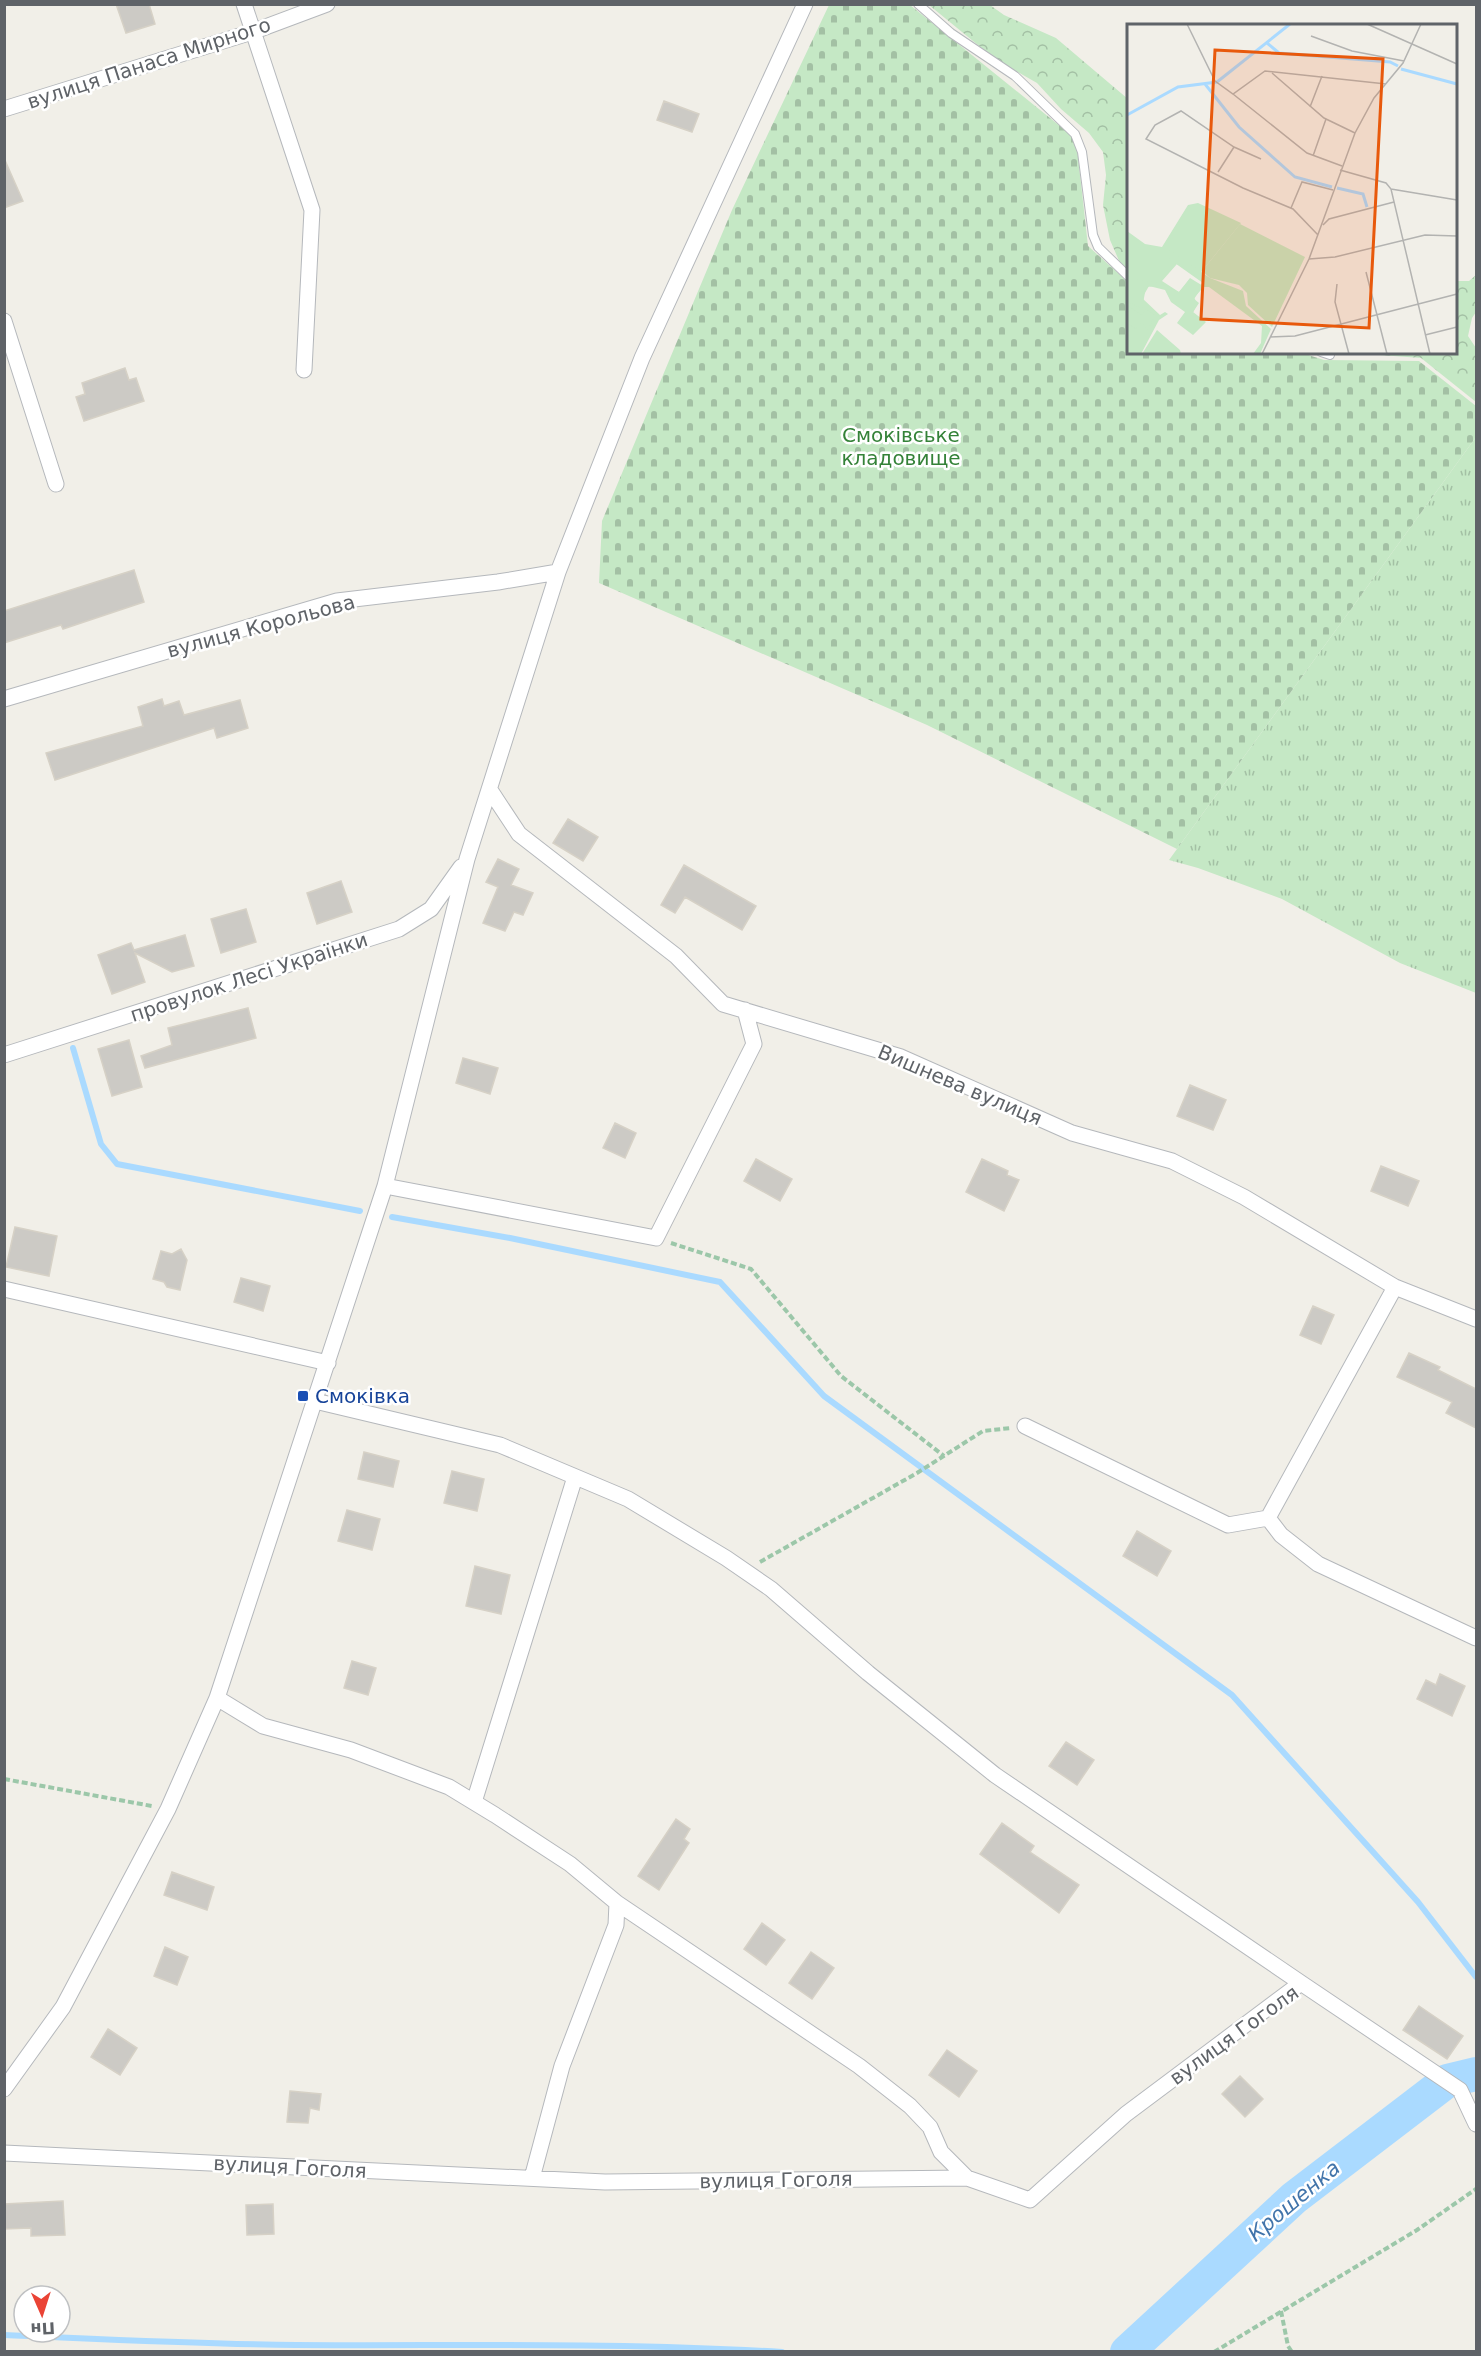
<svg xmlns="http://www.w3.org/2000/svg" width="1481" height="2356" viewBox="0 0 1481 2356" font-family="'DejaVu Sans',sans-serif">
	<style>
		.grass { fill: url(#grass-tufts) }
		.forest { fill: url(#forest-crowns) }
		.cemetery { fill: url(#cemetery-stones) }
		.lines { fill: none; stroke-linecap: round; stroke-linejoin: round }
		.stream { stroke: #aadaff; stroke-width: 6 }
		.river { stroke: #aadaff; stroke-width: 34 }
		.building { fill: #cccac5; stroke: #d6d1c6; stroke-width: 1.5 }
		.lane-casing { stroke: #b5b8bc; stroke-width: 10 }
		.street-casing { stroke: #b5b8bc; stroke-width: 17 }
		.path { stroke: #9cc7a9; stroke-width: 4; stroke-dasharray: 6 3; stroke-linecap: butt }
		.lane { stroke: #fff; stroke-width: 8 }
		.street { stroke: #fff; stroke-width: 15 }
		.transit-dot { fill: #1a4fb4; stroke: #fff; stroke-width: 2 }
		.labels { text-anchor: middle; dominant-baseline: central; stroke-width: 5; stroke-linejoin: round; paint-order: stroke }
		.street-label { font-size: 20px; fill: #5f6368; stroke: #fff }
		.park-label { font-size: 20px; fill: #348238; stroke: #fff }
		.transit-label { font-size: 20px; fill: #164399; stroke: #fff; text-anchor: start }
		.water-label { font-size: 21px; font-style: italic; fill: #4174aa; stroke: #fff }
		.inset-river { fill: none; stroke: #aadaff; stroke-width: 3 }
		.inset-road { fill: none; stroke: #b3b3b1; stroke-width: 1.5 }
		.view { fill: #e8590c; fill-opacity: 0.15; stroke: #e8590c; stroke-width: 3 }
		.inset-edge { fill: none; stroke: #5f6368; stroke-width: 3 }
	</style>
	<defs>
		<pattern id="grass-tufts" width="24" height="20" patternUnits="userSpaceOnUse" patternTransform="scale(1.5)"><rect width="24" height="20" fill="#c5e8c5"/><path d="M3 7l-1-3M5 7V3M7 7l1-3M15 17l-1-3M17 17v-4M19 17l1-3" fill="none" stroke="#a3c0a4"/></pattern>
		<pattern id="forest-crowns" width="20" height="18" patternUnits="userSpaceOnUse" patternTransform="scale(1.5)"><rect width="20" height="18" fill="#c5e8c5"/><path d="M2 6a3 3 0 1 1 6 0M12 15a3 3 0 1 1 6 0" fill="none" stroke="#a3c0a4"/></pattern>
		<pattern id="cemetery-stones" width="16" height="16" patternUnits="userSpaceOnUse" patternTransform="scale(1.5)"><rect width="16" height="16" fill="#c5e8c5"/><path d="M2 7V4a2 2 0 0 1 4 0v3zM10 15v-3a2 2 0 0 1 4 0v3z" fill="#a3c0a4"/></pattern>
	</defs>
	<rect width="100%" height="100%" fill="#f1efe8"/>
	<path class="grass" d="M1476,437V993L1400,963L1282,899L1198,868L1169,860Z"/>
	<path class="forest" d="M929,5H990L1004,15L1056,38L1128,99V271L1120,263L1110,240L1103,205L1106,175L1103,152L1089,133L1061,109L1037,83L995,59Z
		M1476,275V312L1472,318L1468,336L1476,348V402L1421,358L1352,353L1456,352V281H1469Z"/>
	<path class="cemetery" d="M829,5H910L1076,139L1088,246L1128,282V352H1299L1324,360L1419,361L1476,406V437L1177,849L927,725L599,583L602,521L732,210Z"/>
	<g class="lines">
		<path class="stream" d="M73,1048L101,1144L117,1164L360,1211
			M392,1217L510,1238L720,1282L824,1396L1232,1695L1418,1902L1476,1977
			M4,2335C101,2339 198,2344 296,2345C458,2346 620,2342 782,2352"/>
		<path class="river" d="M1127,2352L1294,2198L1447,2081L1476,2074"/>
	</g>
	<path class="building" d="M116,4H149L155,24L126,33Z
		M664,101L699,114L692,132L657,120Z
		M4,158L23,201L4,208Z
		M125,368L129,380L136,378L144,401L84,421L76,397L85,394L82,383Z
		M134,570L144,602L63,629L61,625L4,643V611Z
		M162,699L164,706L179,701L184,715L240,700L248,728L217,738L214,728L55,780L46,753L143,726L138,707Z
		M568,819L598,837L583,861L553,843Z
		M498,859L519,869L511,885L533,893L523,915L514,912L505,931L483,923L498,887L486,882Z
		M684,865L756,906L742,930L685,897L675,913L661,905Z
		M341,881L352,912L317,924L307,893Z
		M246,909L256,942L221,953L211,919Z
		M185,935L194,966L172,972L135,953L145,982L112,994L98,955L131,943L134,950Z
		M248,1008L256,1038L145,1068L141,1056L172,1045L168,1028Z
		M129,1040L142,1087L112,1096L98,1049Z
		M463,1058L498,1068L490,1094L456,1083Z
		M1190,1085L1226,1100L1213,1130L1177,1116Z
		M615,1123L636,1133L625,1158L603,1148Z
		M756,1159L792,1179L780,1201L744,1181Z
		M982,1159L1008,1171L1007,1175L1019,1180L1004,1211L966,1192Z
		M1381,1166L1419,1181L1408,1206L1371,1191Z
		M15,1227L57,1236L49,1276L6,1267Z
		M181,1249L187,1260L180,1290L167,1287L164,1282L153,1279L161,1251L172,1254Z
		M241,1278L270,1286L263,1311L234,1302Z
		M1313,1306L1334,1315L1321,1344L1300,1335Z
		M1409,1353L1440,1367L1438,1370L1476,1389V1428L1446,1413L1452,1402L1397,1377Z
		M364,1452L399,1461L393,1487L358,1479Z
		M452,1471L484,1479L477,1511L444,1503Z
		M347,1510L380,1519L372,1550L338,1541Z
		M1137,1531L1171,1551L1157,1576L1123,1556Z
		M475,1566L510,1575L501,1614L466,1606Z
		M352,1661L376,1668L368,1695L344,1688Z
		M1440,1674L1465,1686L1452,1716L1417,1699L1426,1680L1436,1685Z
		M1066,1742L1094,1760L1077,1785L1049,1766Z
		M676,1819L690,1829L684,1839L689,1843L659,1890L638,1876Z
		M1002,1823L1034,1846L1030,1852L1079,1885L1059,1913L980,1854Z
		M172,1872L214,1887L207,1910L164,1895Z
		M762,1923L785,1940L766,1965L744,1949Z
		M165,1947L188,1957L177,1985L154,1976Z
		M811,1952L834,1968L812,1999L789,1983Z
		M1419,2006L1463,2036L1447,2059L1403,2030Z
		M108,2029L137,2048L120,2075L91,2057Z
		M947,2050L977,2071L959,2097L929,2075Z
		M1240,2076L1263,2099L1245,2117L1222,2094Z
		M290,2091L321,2094L319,2110L310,2108L308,2123L287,2122Z
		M63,2201L65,2235L31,2236V2228L4,2229V2204Z
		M273,2204L274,2234L247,2235L246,2205Z"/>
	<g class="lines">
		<g class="lane-casing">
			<path id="lane" d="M918,4L951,33L1015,76L1075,134L1082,152L1093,235L1098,247L1128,276
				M1321,352L1330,355"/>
		</g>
		<g class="street-casing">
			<path id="street" d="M244,4L312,210L304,370
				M4,109L252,32L327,4
				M4,321L56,484
				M4,699L337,601L498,582L558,572
				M490,790L519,834L676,956L723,1004L901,1057L1072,1133L1172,1161L1244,1197L1395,1287L1476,1319
				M4,1055L399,929L431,909L461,867
				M385,1186L656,1238L754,1044L745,1010
				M4,1289L328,1363
				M315,1401L500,1445L628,1499L726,1558L771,1589L868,1673L995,1775L1301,1983
				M1025,1426L1228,1525L1268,1518L1281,1535L1318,1564L1476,1638
				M1268,1518L1395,1287
				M217,1698L263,1726L351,1750L449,1787L495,1815L570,1864L617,1903L859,2066L910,2106L930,2127L941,2152L967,2178
				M474,1802L575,1477
				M4,2089L63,2007L168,1809L217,1698L385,1186L467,859L558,572L642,358L805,4
				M4,2153L605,2182L967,2178L1030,2200L1126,2114L1301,1983L1460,2090L1476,2124
				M532,2178L562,2066L616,1925L617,1903"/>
		</g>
		<path class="path" d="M671,1243L751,1269L841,1376L944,1456
			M760,1562L917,1473L983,1431L1011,1428
			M4,1779L152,1806
			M1281,2311L1288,2346L1292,2352
			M1214,2352L1417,2230L1476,2189"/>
		<use href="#lane" class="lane"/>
		<use href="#street" class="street"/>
	</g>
	<rect class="transit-dot" x="297" y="1390" width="12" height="12" rx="3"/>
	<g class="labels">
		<g class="street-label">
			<text transform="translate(149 63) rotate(-18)">вулиця Панаса Мирного</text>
			<text transform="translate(261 626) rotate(-15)">вулиця Корольова</text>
			<text transform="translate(249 977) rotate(-18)">провулок Лесі Українки</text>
			<text transform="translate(960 1085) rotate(23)">Вишнева вулиця</text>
			<text transform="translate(1234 2035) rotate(-36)">вулиця Гоголя</text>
			<text transform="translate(290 2167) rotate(3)">вулиця Гоголя</text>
			<text transform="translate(776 2180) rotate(-1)">вулиця Гоголя</text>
		</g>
		<g class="park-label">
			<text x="901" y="435">Смоківське<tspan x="901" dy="23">кладовище</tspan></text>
		</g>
		<g class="transit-label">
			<text x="315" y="1396">Смоківка</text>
		</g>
		<g class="water-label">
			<text transform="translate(1294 2201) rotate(-40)">Крошенка</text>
		</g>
	</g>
	<g transform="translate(1127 24)">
		<rect width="330" height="330" fill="#f1efe8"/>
		<path d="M71,179L114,199L71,252L50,240L35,257L52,268L63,254L76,262L67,275L72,279L66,288L79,298L66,311L50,299L58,288L44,278L38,266L22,262L15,274L33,291L38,288L41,290L32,296L14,330H0V207L18,220L35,223L61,181Z" fill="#c5e8c5"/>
		<path d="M39,224L83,254L116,267L119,282L144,305L133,330H126L134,319L135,302L82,263H77L67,273L70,280L65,291L40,266L30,262L19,263L15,285L0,277V254L32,259L52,268L63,255L58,266L61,270L76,259L38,232L35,227ZM30,306L53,326L54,330H15Z" fill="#c5e8c5"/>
		<path d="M113,200L178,233L145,303L121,281L120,269L112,261L83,254L75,247Z" fill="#c5e8c5"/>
		<path d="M0,281L15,291L19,285L28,291L21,306L14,298L9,305L0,299Z" fill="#c5e8c5"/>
		<path class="inset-river" d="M140,19L152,29L263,38L271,42M274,45L330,60M78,60L112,103L168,153L205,163M0,91L51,63L90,58L163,0M210,164L236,170L240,183"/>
		<path class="inset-road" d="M60,0L88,57L106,70L138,47L259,60M240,0L330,40M184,12L225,27L277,37M145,49L197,94L228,109M106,70L180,129L215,142M183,83L195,52M186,132L199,95M134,135L107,123L54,87L28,101L19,115L116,164L166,185L191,211M213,146L259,159L264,165L303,330M91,148L107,123M264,165L330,176M164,184L175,158L206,166M196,201L202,195L267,178M182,235L208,233L298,211L330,212M239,248L260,330M210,260L208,278L222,330M298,311L330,303M143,313L168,312L330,270M135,330L182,235L228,109L247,74L276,39L294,0"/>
		<path class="view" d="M88,26L256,35L242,304L74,295Z"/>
		<rect width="330" height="330" class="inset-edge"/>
	</g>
	<rect width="1481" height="2356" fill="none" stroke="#5f6368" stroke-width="12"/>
	<g transform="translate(42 2314) rotate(177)"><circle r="28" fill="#ffffff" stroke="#bfc1c3" stroke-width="1.5"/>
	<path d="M0-4.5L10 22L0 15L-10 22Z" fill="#ea4335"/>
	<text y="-9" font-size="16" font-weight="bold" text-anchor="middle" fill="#5f6368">Пн</text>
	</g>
</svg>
